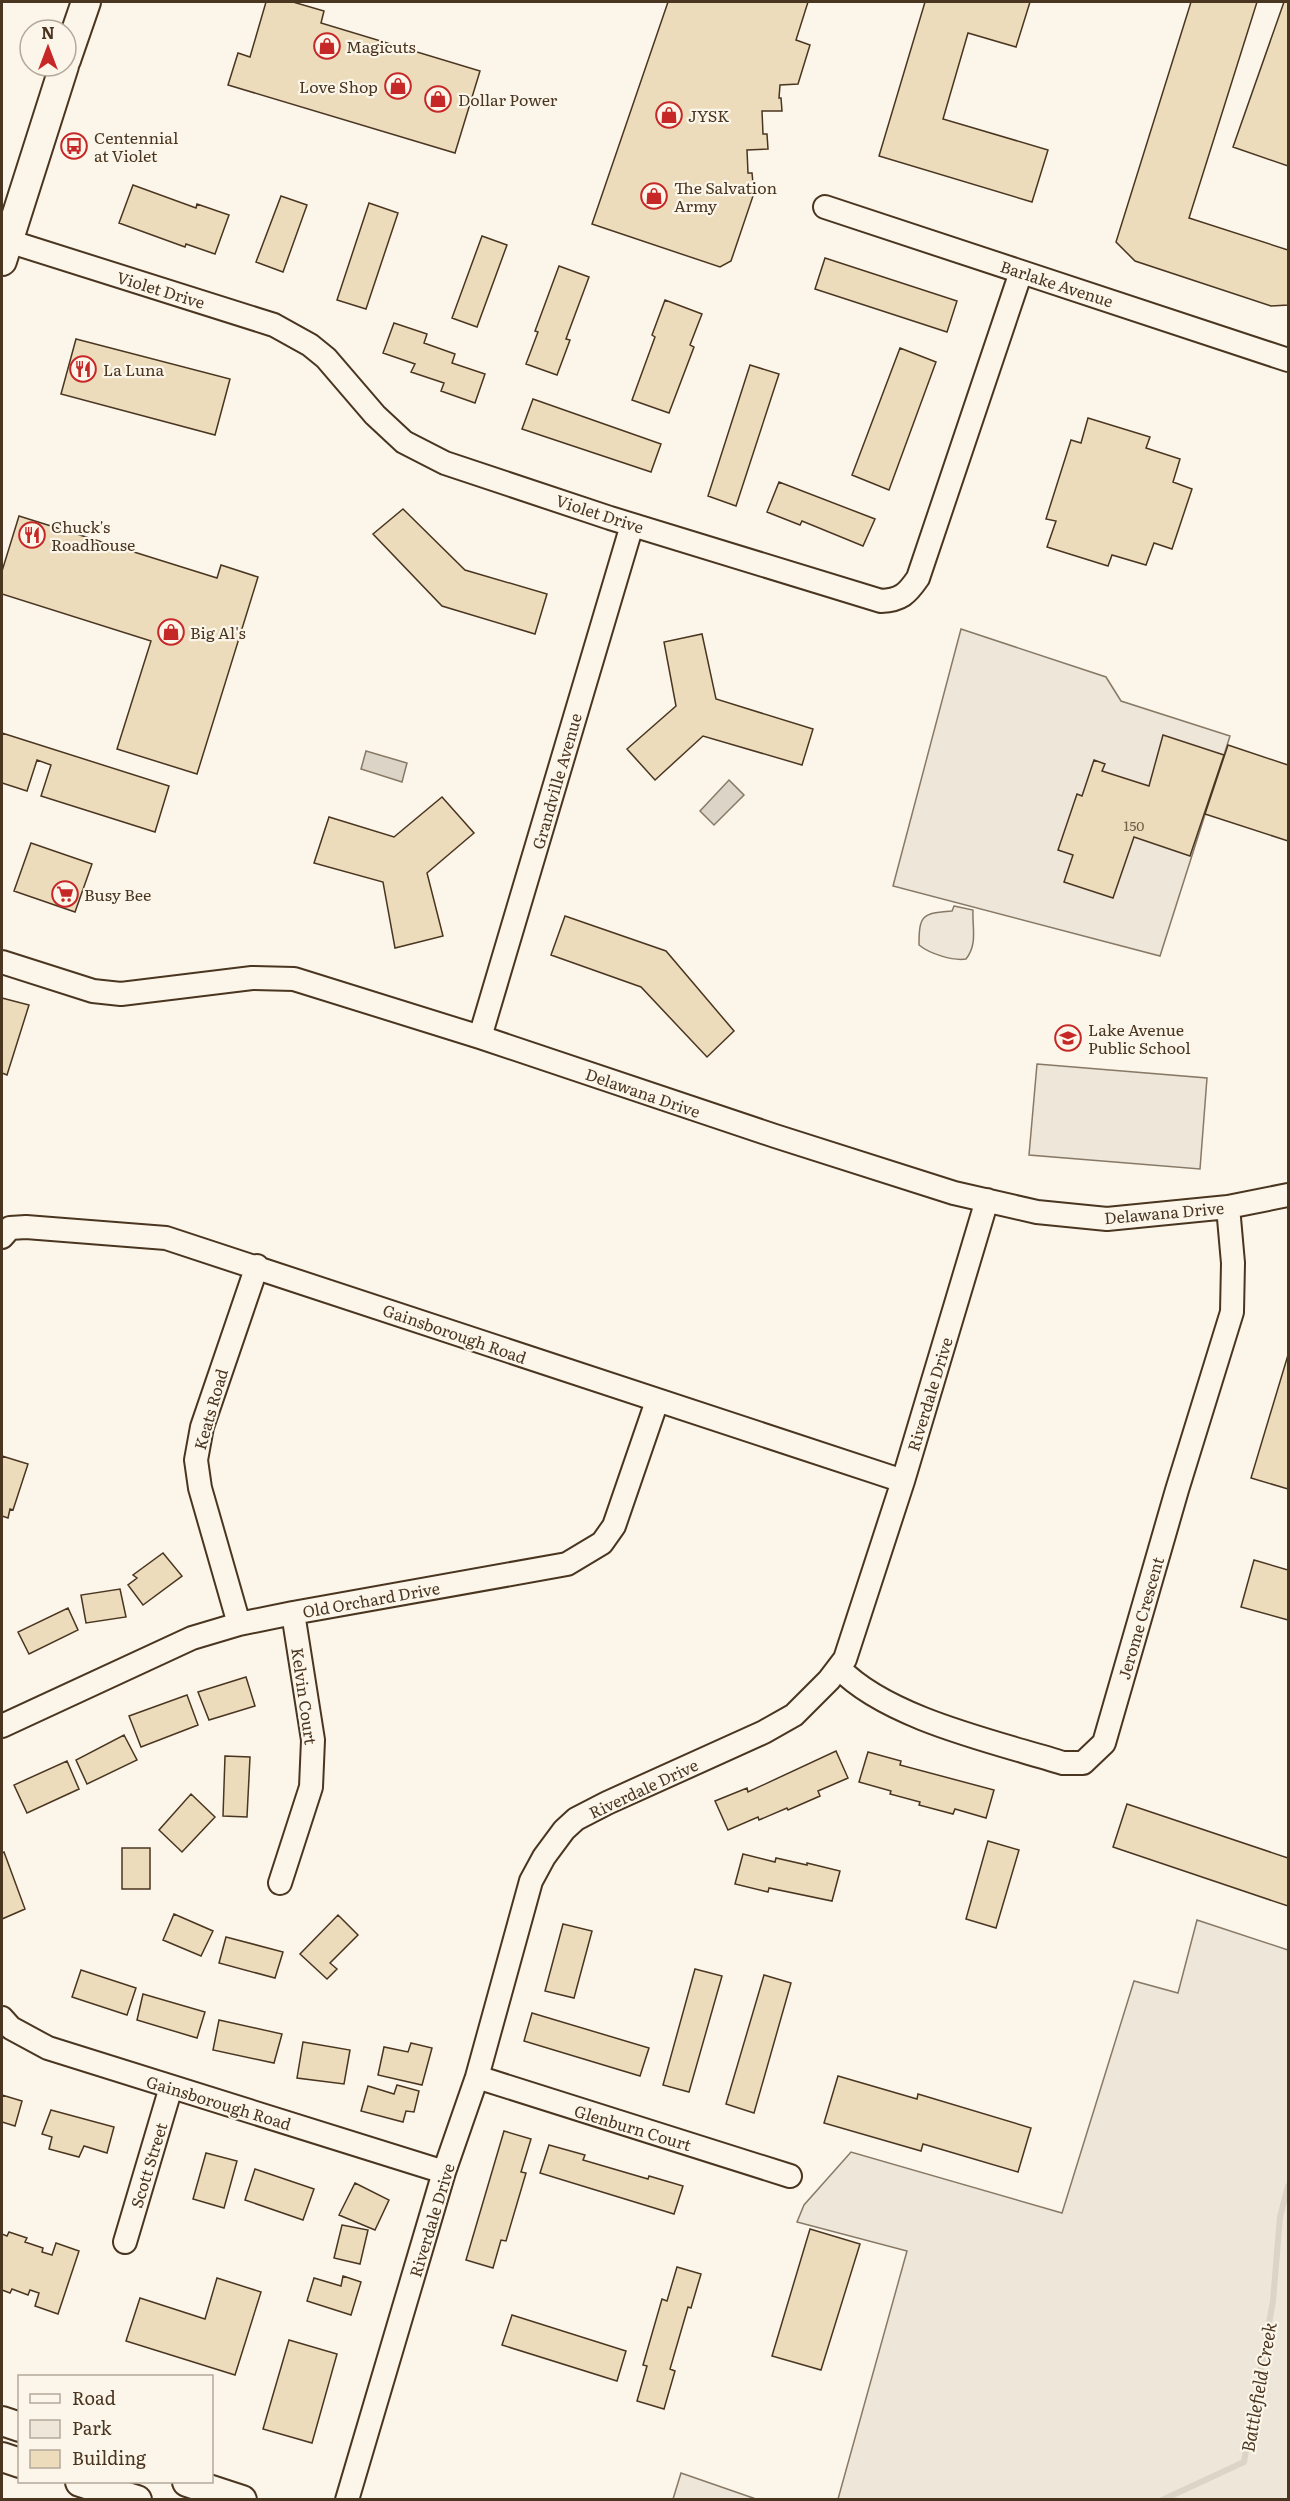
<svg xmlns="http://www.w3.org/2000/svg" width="1290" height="2501" viewBox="0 0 1290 2501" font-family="Literata,serif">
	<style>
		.green { fill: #ede6d9; stroke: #887966; stroke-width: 1.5 }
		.water { fill: #dcd4c6; stroke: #887966; stroke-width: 1.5 }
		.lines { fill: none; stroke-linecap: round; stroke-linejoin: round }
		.stream { stroke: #dcd4c6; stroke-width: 6 }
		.building { fill: #ecdcbc; stroke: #4a3520; stroke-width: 1.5 }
		.minor-casing { stroke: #4a3520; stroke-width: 26 }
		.major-casing { stroke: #4a3520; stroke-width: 32 }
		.minor { stroke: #fbf6e9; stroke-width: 22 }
		.major { stroke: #fbf6e9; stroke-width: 28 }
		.labels { text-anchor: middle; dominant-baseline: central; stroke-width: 4.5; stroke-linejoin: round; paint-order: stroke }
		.number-label { font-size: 14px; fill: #725f47 }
		.poi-label { font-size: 16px; fill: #4a3520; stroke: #fbf6e9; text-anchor: start }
		.street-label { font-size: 16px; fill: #4a3520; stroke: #fbf6e9 }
		.water-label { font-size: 18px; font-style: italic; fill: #4a3520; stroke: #fbf6e9 }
	</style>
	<rect width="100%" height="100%" fill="#fbf6e9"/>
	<path class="green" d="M961,629L1106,677L1121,701L1230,736L1160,956L893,886Z
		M954,906L973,910C972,927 978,944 966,959C953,961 930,954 919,945C919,915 922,913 952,911Z
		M1037,1064L1207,1078L1200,1169L1029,1155Z
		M1197,1920L1288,1950V2499H838L907,2251L797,2222L804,2205L851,2152L1062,2213L1134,1981L1178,1993Z
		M681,2473L756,2499H673Z"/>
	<path class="water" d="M366,751L407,763L402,782L361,769Z
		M729,780L744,795L714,825L700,811Z"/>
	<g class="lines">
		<path class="stream" d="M1162,2500L1244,2462L1273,2301L1280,2217L1288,2186"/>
	</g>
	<path class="building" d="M266,2H293L324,11L321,23L480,71L455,153L228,85L238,53L250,57Z
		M668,2H808L796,40L810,45L798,84L780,85L779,98H781L782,111H762L763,134H767L768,149L747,150L748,173H752L754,193L731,261L720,267L592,224Z
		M925,2H1030L1016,47L968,33L943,119L1048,150L1032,202L879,156Z
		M1191,2H1257L1189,218L1288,250V305L1271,306L1135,261L1116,242Z
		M1284,2H1288V166L1233,147Z
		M133,185L196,208L197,204L229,215L215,254L186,244L185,247L119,223Z
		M281,196L307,205L283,272L256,262Z
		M369,203L398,213L366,309L337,300Z
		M482,236L507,245L477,327L452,318Z
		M825,258L957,301L947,332L815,289Z
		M559,266L589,277L566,339L570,340L557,375L526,364L538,332L535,331Z
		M665,300L702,314L690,345L694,347L669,413L632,400L655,337L652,335Z
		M394,323L427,334L424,343L455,354L452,363L485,374L475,403L441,391L444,383L411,372L415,364L383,353Z
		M76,339L230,379L215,435L61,394Z
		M900,348L936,362L889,490L852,475Z
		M750,365L779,374L736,506L708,496Z
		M533,399L661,444L651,472L522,429Z
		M1088,418L1150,437L1146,448L1180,459L1173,482L1192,489L1172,549L1154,543L1146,565L1112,555L1108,566L1047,547L1056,521L1046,519L1071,440L1081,443Z
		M779,482L875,519L863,546L802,521L800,525L767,512Z
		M403,509L465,570L547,594L535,634L442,606L373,534Z
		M19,516L217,578L221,565L258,577L197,774L117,749L151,641L2,594V571Z
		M702,634L716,699L813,729L802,765L703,736L655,780L627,749L676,706L664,642Z
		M2,733L169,786L155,832L41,796L51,765L37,760L27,791L2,783Z
		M1163,735L1224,755L1190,856L1134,837L1113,898L1064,882L1073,855L1058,850L1077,794L1082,796L1094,760L1105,764L1102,771L1149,786Z
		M1228,745L1288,765V841L1205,814Z
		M442,797L474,833L427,873L443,936L395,948L383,882L314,863L329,817L394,837Z
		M31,843L92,864L75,912L14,891Z
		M565,916L666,951L734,1031L707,1057L641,987L551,955Z
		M2,998L29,1005L7,1075L2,1073Z
		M1288,1355V1489L1251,1478Z
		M2,1456L28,1464L13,1510L10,1509L8,1518L2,1516Z
		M163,1553L182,1576L143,1605L128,1585L137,1578L133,1575Z
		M1254,1560L1288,1570V1620L1241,1607Z
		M120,1589L126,1617L86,1623L81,1595Z
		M68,1608L78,1630L29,1654L18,1632Z
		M246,1677L255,1706L209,1720L198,1692Z
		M187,1695L198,1725L141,1747L129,1716Z
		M124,1735L137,1760L87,1784L76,1760Z
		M836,1751L848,1778L818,1791L820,1796L788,1810L787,1808L759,1820L758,1817L728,1830L715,1801L747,1788L748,1792Z
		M868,1752L901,1761L900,1765L994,1790L986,1818L955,1809L953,1814L919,1805L920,1802L890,1794L891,1791L859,1782Z
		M225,1756L250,1757L247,1817L223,1816Z
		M67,1761L79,1789L27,1813L14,1785Z
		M191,1794L215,1817L182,1852L159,1830Z
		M1127,1804L1288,1858V1906L1113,1847Z
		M988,1841L1019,1850L996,1928L966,1919Z
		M122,1848H150V1889H122Z
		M4,1852L25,1909L2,1919V1853Z
		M743,1854L775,1862L776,1858L807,1865V1863L840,1871L832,1901L769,1888L768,1892L735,1884Z
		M174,1914L213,1931L201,1956L163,1940Z
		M338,1915L358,1935L330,1963L337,1969L327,1979L300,1954Z
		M563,1924L592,1931L574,1998L545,1991Z
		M226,1937L283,1952L275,1978L219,1963Z
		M695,1969L722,1976L689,2092L663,2085Z
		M81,1970L136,1988L127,2015L72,1997Z
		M764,1975L791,1983L754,2113L726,2104Z
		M143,1994L205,2012L197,2038L137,2020Z
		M532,2013L649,2048L640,2076L524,2041Z
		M219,2020L282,2034L274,2063L213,2050Z
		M303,2042L350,2050L344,2084L297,2078Z
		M411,2043L432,2048L422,2085L378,2075L384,2047L408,2052Z
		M838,2076L917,2099L918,2094L1031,2128L1018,2172L923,2144L921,2151L824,2123Z
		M397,2085L419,2091L414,2112L406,2111L403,2122L361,2111L368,2086L394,2094Z
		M2,2095L22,2101L15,2126L2,2122Z
		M51,2110L114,2127L107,2153L84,2146L79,2157L49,2149L52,2137L42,2134Z
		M504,2131L531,2139L521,2172L526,2173L506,2241L501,2240L493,2268L466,2260Z
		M549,2145L585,2155L583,2160L648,2179L649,2176L683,2186L674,2214L540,2173Z
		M206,2153L237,2161L224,2208L193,2199Z
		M255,2169L314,2189L303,2220L245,2200Z
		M355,2183L389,2200L375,2230L339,2215Z
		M342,2225L368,2230L360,2264L334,2258Z
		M810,2229L860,2244L821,2370L772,2356Z
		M9,2232L27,2238L25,2242L43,2248L42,2252L52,2255L56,2243L79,2251L58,2314L35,2306L39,2293L30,2290L28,2295L12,2289L10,2293L2,2290V2234L7,2236Z
		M677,2267L701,2274L691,2308L688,2307L670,2369L675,2371L664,2409L637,2401L647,2366L643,2365L662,2299L667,2301Z
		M343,2276L361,2282L351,2315L307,2301L314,2278L341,2286Z
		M217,2278L261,2292L235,2375L126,2341L140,2298L205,2319Z
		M512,2315L626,2351L617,2381L502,2345Z
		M289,2340L337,2354L312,2443L263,2429Z"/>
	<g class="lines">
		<g class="minor-casing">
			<path id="minor" d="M825,207L1288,360
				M8,241L274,325L310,345L326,358L375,415L404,442L445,463L610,518L881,601C901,600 907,594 918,578L1021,272
				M2,962L93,991L121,994L252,978L294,979L480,1037L775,1136L954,1193L1037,1212L1107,1219L1228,1207L1288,1195
				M480,1037L632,525
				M2,1237L10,1228L26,1227L166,1238L903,1481
				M239,1624L200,1488L196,1460L202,1427L257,1266
				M839,1668C888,1719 996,1742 1063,1763H1083L1104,1743L1177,1490L1232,1312L1233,1263L1228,1207
				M2,1726L192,1638L239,1624L293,1613L567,1564L602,1543L614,1526L657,1401
				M280,1883L311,1787L313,1740L293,1613
				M2,2018L11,2028L48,2048L444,2172
				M477,2077L790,2176
				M125,2242L171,2087
				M347,2500L444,2172L477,2077L531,1881L544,1857L564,1830L576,1819L607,1803L764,1732L794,1715L829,1680L845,1659L903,1481L987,1200"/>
		</g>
		<g class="major-casing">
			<path id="major" d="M66,60L86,2
				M2,261L64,66
				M2,2421L20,2427
				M2,2457L20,2463
				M80,2482L137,2500
				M187,2482L242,2500"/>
		</g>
		<use href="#minor" class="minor"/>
		<use href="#major" class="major"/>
	</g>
	<defs>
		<g id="shop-ring" transform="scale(1.35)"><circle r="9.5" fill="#fbf6e9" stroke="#c62828" stroke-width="1.5"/><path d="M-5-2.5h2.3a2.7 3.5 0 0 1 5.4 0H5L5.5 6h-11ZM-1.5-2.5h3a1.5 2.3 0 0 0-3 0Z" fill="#c62828"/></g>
		<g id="bus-ring" transform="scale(1.35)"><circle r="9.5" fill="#fbf6e9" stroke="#c62828" stroke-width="1.5"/><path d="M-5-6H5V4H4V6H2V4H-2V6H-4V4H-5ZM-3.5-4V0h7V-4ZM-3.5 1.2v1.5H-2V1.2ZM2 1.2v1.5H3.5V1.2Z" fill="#c62828"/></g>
		<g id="restaurant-ring" transform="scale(1.35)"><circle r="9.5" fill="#fbf6e9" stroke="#c62828" stroke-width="1.5"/><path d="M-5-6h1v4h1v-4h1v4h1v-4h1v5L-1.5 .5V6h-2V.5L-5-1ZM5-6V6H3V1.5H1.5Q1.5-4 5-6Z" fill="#c62828"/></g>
		<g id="supermarket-ring" transform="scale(1.35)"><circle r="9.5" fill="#fbf6e9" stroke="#c62828" stroke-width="1.5"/><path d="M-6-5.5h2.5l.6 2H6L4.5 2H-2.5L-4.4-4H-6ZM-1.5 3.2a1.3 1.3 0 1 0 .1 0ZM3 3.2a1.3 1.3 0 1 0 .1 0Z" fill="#c62828"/></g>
		<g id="school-ring" transform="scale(1.35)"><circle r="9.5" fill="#fbf6e9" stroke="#c62828" stroke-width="1.5"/><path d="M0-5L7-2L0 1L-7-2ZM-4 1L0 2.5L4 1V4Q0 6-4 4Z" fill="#c62828"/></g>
	</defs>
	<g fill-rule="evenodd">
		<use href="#shop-ring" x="327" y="46"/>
		<use href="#shop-ring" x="398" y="86"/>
		<use href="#shop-ring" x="438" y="99"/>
		<use href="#shop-ring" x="669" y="115"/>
		<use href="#bus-ring" x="74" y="146"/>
		<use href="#shop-ring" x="654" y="196"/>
		<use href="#restaurant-ring" x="83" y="369"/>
		<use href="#restaurant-ring" x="32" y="535"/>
		<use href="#shop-ring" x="171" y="632"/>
		<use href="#supermarket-ring" x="65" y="894"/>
		<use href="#school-ring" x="1068" y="1038"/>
	</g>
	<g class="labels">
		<g class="number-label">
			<text x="1134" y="825">150</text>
		</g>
		<g class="poi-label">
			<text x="346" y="46">Magicuts</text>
			<text x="378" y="86" text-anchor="end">Love Shop</text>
			<text x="458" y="99">Dollar Power</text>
			<text x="688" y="115">JYSK</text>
			<text x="94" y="137">Centennial<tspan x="94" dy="18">at Violet</tspan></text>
			<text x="674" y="187">The Salvation<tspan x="674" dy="18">Army</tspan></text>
			<text x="103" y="369">La Luna</text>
			<text x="51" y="526">Chuck's<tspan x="51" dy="18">Roadhouse</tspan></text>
			<text x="190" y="632">Big Al's</text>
			<text x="84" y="894">Busy Bee</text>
			<text x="1088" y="1029">Lake Avenue<tspan x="1088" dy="18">Public School</tspan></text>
		</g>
		<g class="street-label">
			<text transform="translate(1057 283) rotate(18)">Barlake Avenue</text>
			<text transform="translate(161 289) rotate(17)">Violet Drive</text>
			<text transform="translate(600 513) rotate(18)">Violet Drive</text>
			<text transform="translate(556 781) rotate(-74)">Grandville Avenue</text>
			<text transform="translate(643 1092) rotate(19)">Delawana Drive</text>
			<text transform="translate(1164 1212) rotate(-5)">Delawana Drive</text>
			<text transform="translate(455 1333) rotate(19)">Gainsborough Road</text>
			<text transform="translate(929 1394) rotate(-73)">Riverdale Drive</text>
			<text transform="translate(210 1409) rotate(-74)">Keats Road</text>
			<text transform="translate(371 1599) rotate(-10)">Old Orchard Drive</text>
			<text transform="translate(1140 1618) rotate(-74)">Jerome Crescent</text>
			<text transform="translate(305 1696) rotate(82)">Kelvin Court</text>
			<text transform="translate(643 1788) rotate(-25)">Riverdale Drive</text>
			<text transform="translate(219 2102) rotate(17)">Gainsborough Road</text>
			<text transform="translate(633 2127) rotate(17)">Glenburn Court</text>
			<text transform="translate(148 2165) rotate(-73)">Scott Street</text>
			<text transform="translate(431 2220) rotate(-73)">Riverdale Drive</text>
		</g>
		<g class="water-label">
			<text transform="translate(1258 2387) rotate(-80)">Battlefield Creek</text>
		</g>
	</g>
	<rect width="1290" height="2501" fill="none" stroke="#4a3520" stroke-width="6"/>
	<rect x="18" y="2375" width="195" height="108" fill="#fbf6e9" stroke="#b4a999" stroke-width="1.5"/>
	<rect x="30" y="2394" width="30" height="9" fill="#fbf6e9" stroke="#b4a999" stroke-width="1.5"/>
	<text x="72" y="2405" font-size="18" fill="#4a3520">Road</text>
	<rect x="30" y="2420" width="30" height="18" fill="#ede6d9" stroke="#b4a999" stroke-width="1.5"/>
	<text x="72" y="2435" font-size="18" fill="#4a3520">Park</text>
	<rect x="30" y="2450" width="30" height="18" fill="#ecdcbc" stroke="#b4a999" stroke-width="1.5"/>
	<text x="72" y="2465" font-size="18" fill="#4a3520">Building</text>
	<g transform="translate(48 48)"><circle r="28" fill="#fbf6e9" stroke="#b4a999" stroke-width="1.5"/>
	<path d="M0-4.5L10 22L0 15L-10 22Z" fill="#c62828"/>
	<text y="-9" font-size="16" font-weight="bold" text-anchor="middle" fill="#4a3520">N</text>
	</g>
</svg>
